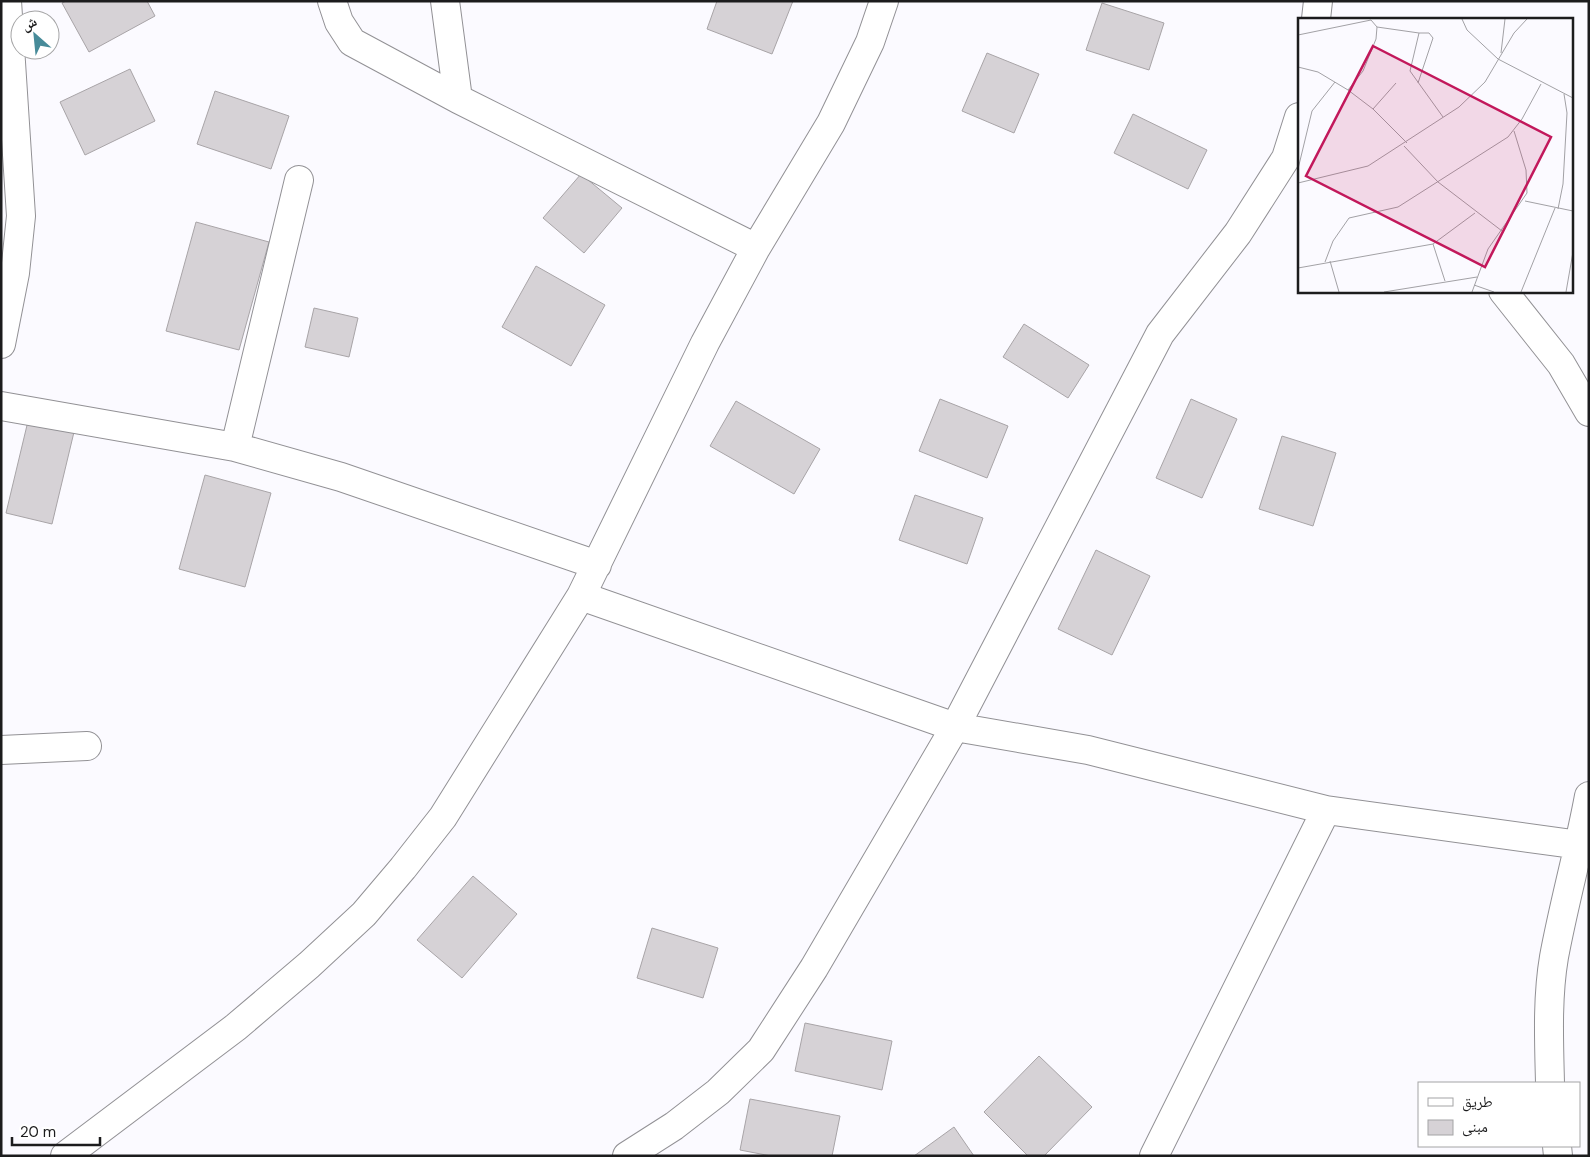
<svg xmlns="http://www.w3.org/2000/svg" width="1590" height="1157" viewBox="0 0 1590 1157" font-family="'DM Sans','Noto Naskh Arabic',sans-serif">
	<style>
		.building { fill: #d6d2d6; stroke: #a8a4a7 }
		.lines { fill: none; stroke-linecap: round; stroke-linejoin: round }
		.minor-casing { stroke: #929195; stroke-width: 30 }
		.minor { stroke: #fff; stroke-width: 28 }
		.inset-road { fill: none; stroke: #a2a1a5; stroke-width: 1 }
		.view { fill: #c2185b; fill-opacity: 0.15; stroke: #c2185b; stroke-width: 2.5 }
		.inset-edge { fill: none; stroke: #1c1c1d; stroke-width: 2.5 }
	</style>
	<rect width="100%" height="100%" fill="#fbfaff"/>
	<path class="building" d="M66,1H147L155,16L89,52L62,3Z
		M717,1H793L772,54L707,29Z
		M1102,3L1164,23L1149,70L1086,50Z
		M987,53L1039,74L1014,133L962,111Z
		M130,69L155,121L85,155L60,102Z
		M215,91L289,116L271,169L197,144Z
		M1133,114L1207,150L1188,189L1114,153Z
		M581,174L622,208L584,253L543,218Z
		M196,222L269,242L239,350L166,331Z
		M536,266L605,305L571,366L502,327Z
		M314,308L358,318L349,357L305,347Z
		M1024,324L1089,365L1068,398L1003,357Z
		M940,399L1008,426L987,478L919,451Z
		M1191,399L1237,419L1202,498L1156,478Z
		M736,401L820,449L794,494L710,446Z
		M28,421L74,432L52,524L6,513Z
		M1282,436L1336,453L1313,526L1259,509Z
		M205,475L271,493L245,587L179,569Z
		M915,495L983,518L967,564L899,540Z
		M1096,550L1150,576L1112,655L1058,629Z
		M473,876L517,914L462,978L417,940Z
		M652,928L718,948L703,998L637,978Z
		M805,1023L892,1041L882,1090L795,1071Z
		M1039,1056L1092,1107L1044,1156H1028L984,1112Z
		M750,1099L840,1116L832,1156H771L740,1150Z
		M954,1127L974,1156H914Z"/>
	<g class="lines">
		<g class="minor-casing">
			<path id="minor" d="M332,1L339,22L352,42L458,99L756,248
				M445,1L458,99
				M1316,19L1318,1
				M1503,291L1561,364L1589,412
				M1,344L15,273L21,216L7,1
				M1,406L235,447L341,477L597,565
				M235,447L299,180
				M581,596L955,727L1088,750L1326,810L1580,845
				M1,750L87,746
				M1550,1083C1549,1042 1547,998 1554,957C1564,903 1579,850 1589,796
				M1557,1146L1558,1156
				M65,1156L236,1027L309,965L364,914L403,868L443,817L581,596L705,343L756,248L831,123L870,42L884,1
				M627,1156L674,1126L718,1092L761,1050L814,968L955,727L1160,334L1238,233L1286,158L1299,117
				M1154,1156L1326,810"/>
		</g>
		<use href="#minor" class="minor"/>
	</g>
	<g transform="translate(1298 18)">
		<rect width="275" height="275" fill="#fbfaff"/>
		<path class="inset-road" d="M164,1L169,12L200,41L275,80M79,9L121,15L112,53L145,99M0,17L73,2M203,35L207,1M0,49L20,54L50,72L75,91L109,125M120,65L135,20L131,15H121M50,72L65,53L78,21L79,9L73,2M75,91L98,65M106,128L140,164L204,213M0,151L14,93L37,64M0,165L70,148L161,89L187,64L216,15L229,1M227,183L275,193M260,191L265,166L269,95L266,76M135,226L177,195M32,243L41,274M27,244L35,223L51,200L100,189L210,119L224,101L243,66M0,250L135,226L147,263M176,267L196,274M86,274L179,259M174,274L190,231L229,175L228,152L216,113M223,274L257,190M268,274L275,234"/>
		<path class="view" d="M75,28L253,119L187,249L8,158Z"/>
		<rect width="275" height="275" class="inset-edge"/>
	</g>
	<rect width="1590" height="1157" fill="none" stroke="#1c1c1d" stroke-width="5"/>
	<rect x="1418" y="1082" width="162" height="65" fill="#ffffff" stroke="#a4a4a5"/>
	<rect x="1428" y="1098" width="25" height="8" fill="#ffffff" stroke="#a4a4a5"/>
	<text x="1462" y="1107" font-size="15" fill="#1c1c1d">طريق</text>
	<rect x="1428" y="1120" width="25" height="15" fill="#d6d2d6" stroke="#a4a4a5"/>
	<text x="1462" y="1132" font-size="15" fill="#1c1c1d">مبنى</text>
	<g transform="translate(35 35) rotate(333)"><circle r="24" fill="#ffffff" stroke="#a4a4a5"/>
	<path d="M0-4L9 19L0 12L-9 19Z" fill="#478b99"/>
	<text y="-8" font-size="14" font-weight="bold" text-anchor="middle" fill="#1c1c1d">ش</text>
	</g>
	<path d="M12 1137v8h88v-8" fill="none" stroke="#1c1c1d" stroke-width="2.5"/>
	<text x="20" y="1137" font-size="15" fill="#1c1c1d" stroke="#ffffff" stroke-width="4" paint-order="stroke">20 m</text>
</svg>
